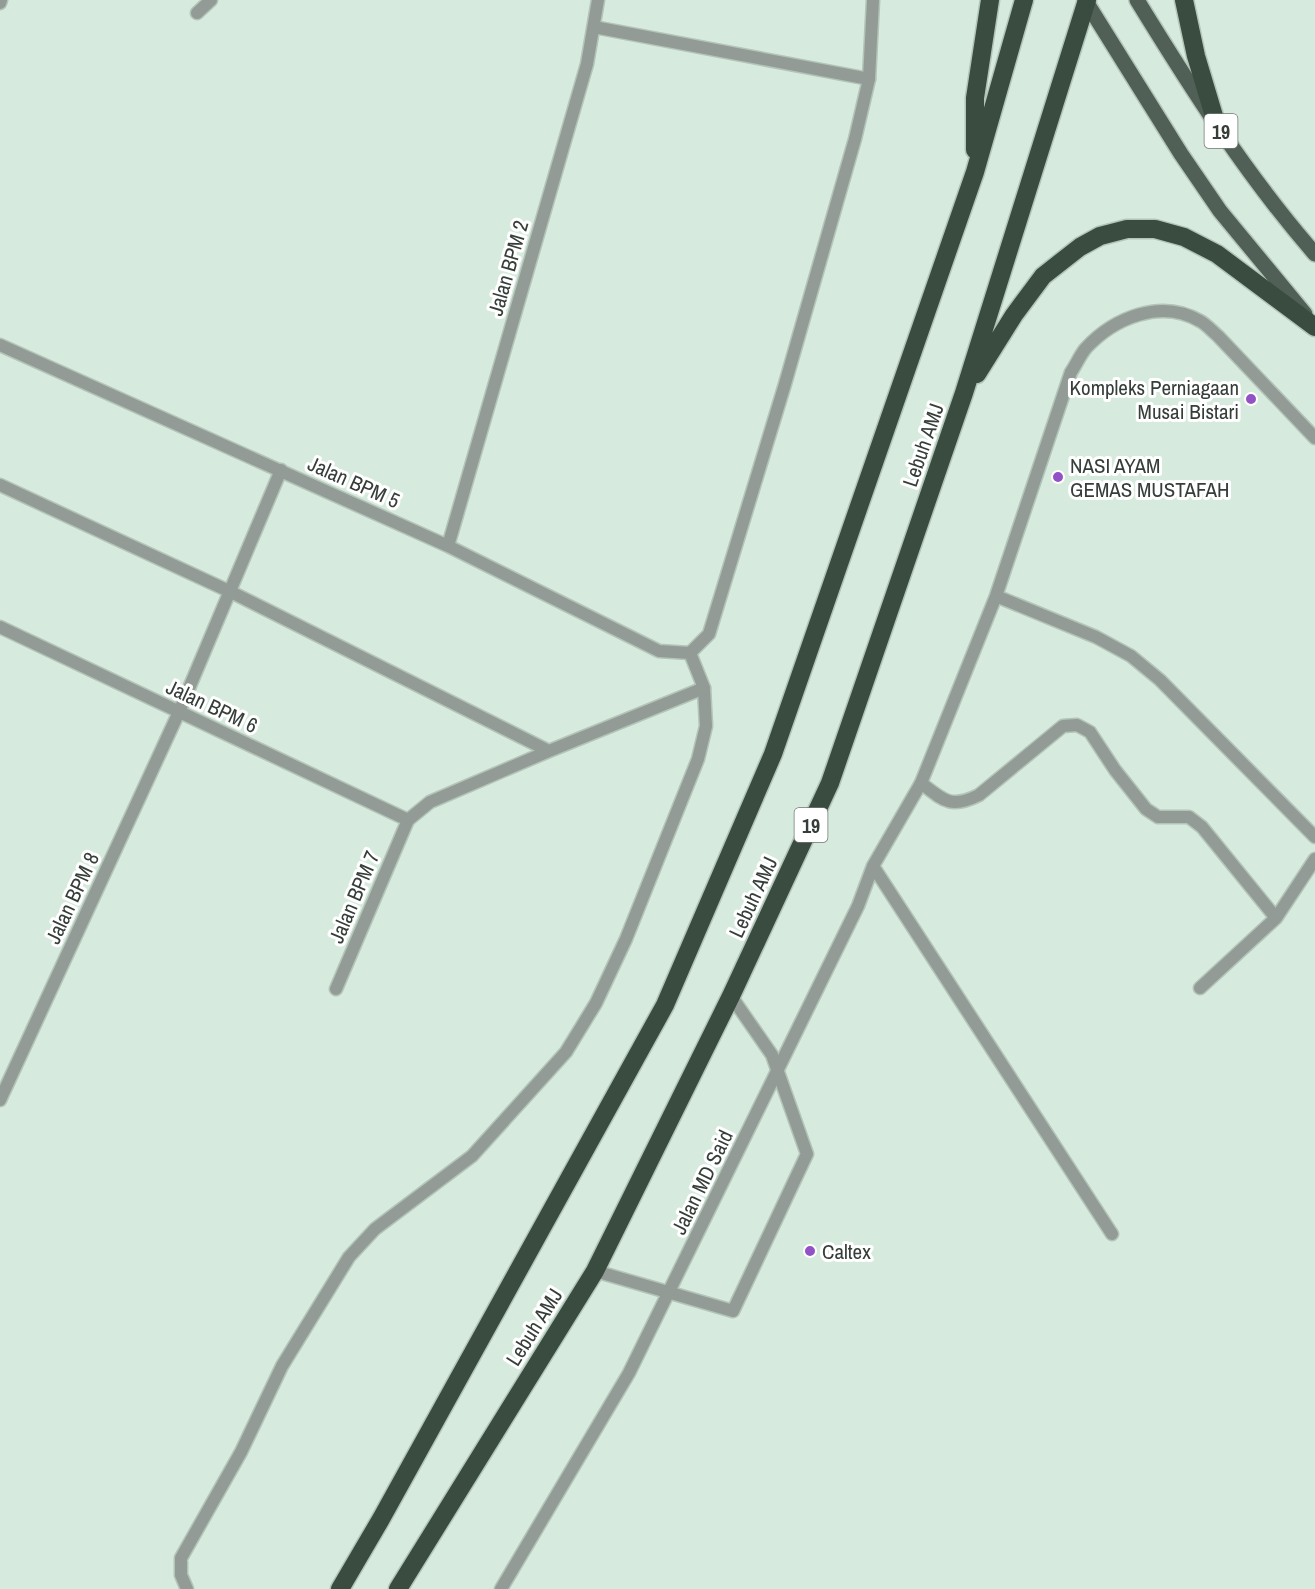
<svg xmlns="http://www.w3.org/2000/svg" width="1315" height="1589" viewBox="0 0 1315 1589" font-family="'Archivo Narrow',sans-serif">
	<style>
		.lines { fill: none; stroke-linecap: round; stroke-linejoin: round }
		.lane-casing { stroke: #b3c4b9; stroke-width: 15 }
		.street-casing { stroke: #b3c4b9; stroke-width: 15 }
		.primary-casing { stroke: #b3c4b9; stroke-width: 18 }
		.highway-casing { stroke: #b3c4b9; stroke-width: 21 }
		.lane { stroke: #939b96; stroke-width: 12 }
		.street { stroke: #939b96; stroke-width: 12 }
		.primary { stroke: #516056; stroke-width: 15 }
		.highway { stroke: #3a4b40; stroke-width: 18 }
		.poi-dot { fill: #9351c6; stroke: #fff; stroke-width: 2 }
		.labels { text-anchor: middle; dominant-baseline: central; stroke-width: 6; stroke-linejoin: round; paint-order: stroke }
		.shield { fill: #fff; stroke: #727874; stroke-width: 1.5 }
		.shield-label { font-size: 20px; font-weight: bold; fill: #363e39 }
		.street-label { font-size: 21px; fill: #363e39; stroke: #fff }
		.poi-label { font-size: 21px; fill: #363e39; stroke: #fff; text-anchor: start }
	</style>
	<rect width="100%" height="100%" fill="#d6eadd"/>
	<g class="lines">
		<g class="lane-casing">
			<path id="lane" d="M197,13L211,0
				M594,27L869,79
				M0,485L231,592L549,751
				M179,712L281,470
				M921,783C944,801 951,809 979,795L1063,726L1077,725L1090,732L1115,770L1146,809L1158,817H1189L1202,827L1276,918
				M408,820L430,802L549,751L704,688
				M1200,988L1276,918L1315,859
				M595,1271L733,1311L807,1154L772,1055L731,996"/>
		</g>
		<g class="street-casing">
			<path id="street" d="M0,3L1,0
				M0,345L448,546L659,651L690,653
				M448,546L587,64L598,0
				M996,596L1096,637L1131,656L1160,680L1315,837
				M0,627L408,820L336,989
				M690,653L709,634L785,384L855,139L869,79L873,0
				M873,866L1112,1234
				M0,1100L179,712
				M187,1589L181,1575V1558L241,1452L282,1366L349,1257L375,1229L472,1156L566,1052L596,1003L626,939L698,759L706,726L704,688L690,653
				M501,1589L629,1373L858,906L873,866L921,783L996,596L1071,372C1076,365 1080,355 1086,348C1114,318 1161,298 1200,321C1206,324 1212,331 1218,336L1315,438"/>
		</g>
		<g class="primary-casing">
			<path id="primary" d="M1085,0L1181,154L1220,211L1305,314
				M1137,0C1191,88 1247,176 1315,254"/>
		</g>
		<g class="highway-casing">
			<path id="highway" d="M1184,0L1196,56L1217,126
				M975,150V98L990,0
				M977,374L1014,315L1043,276L1080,247L1100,236L1127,229H1155L1184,237L1217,254L1315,327
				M340,1589L381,1519L665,1005L773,754L975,172L1024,0
				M398,1589L595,1271L731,996L830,783L964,393L1087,0"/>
		</g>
		<use href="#lane" class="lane"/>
		<use href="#street" class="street"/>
		<use href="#primary" class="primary"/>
		<use href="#highway" class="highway"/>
	</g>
	<g class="poi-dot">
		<circle cx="1251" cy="399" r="6"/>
		<circle cx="1058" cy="477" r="6"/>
		<circle cx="810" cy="1251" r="6"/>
	</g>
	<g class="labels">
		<g class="shield">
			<rect x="1204.5" y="114" width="33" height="34" rx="4.5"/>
			<rect x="794.5" y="808" width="33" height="34" rx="4.5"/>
		</g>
		<g class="shield-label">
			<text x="1221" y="131">19</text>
			<text x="811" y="825">19</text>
		</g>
		<g class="street-label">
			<text transform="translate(508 268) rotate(-74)">Jalan BPM 2</text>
			<text transform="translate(923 445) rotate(-71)">Lebuh AMJ</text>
			<text transform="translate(354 482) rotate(24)">Jalan BPM 5</text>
			<text transform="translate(212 706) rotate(25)">Jalan BPM 6</text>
			<text transform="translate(354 897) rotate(-67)">Jalan BPM 7</text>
			<text transform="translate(753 897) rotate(-65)">Lebuh AMJ</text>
			<text transform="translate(72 898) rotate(-65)">Jalan BPM 8</text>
			<text transform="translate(702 1182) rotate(-64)">Jalan MD Said</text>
			<text transform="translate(534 1327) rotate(-58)">Lebuh AMJ</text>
		</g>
		<g class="poi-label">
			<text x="1239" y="387" text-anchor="end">Kompleks Perniagaan<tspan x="1239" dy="24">Musai Bistari</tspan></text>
			<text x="1070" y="465">NASI AYAM<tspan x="1070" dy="24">GEMAS MUSTAFAH</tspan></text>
			<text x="822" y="1251">Caltex</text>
		</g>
	</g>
</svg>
